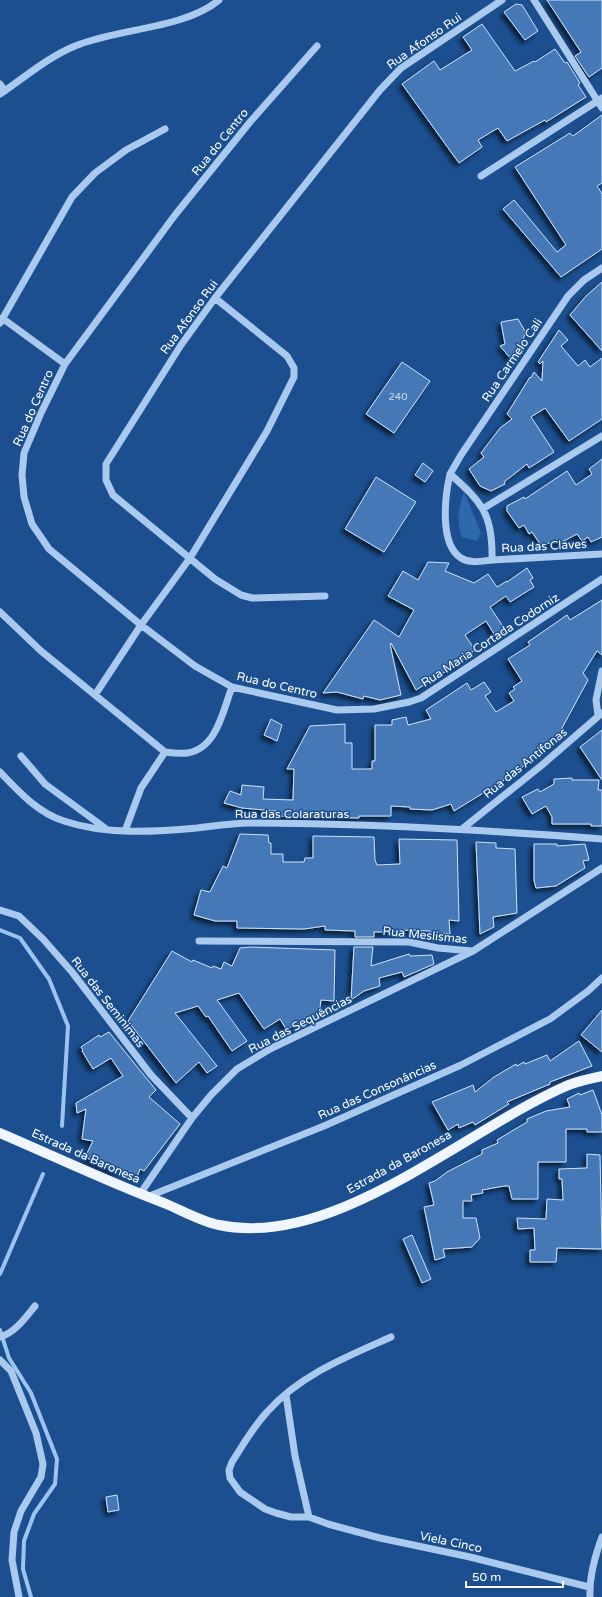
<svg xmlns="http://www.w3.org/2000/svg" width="602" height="1597" viewBox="0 0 602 1597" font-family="'Varela Round',sans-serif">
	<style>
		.green { fill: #2e69ad }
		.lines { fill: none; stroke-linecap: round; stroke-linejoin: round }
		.stream { stroke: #9cc4f0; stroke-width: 4 }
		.building { fill: #4478b7; stroke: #cfe3fa; filter: url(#shadow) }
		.minor { stroke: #a9c9ee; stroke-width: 7 }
		.major { stroke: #f0f6ff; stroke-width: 10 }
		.labels { text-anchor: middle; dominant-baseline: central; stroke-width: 3; stroke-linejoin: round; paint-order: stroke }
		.number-label { font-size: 10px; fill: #d0dded }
		.street-label { font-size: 12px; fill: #fff; stroke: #1b4f8f }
	</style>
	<defs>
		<filter id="shadow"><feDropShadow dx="-3.5" dy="3.5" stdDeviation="2" flood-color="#0009"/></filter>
	</defs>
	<rect width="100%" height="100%" fill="#1b4f8f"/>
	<path class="green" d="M464,492L481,533L477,541L462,537C456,519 458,510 464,492Z"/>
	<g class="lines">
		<path class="stream" d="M0,930L20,938L49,979L68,1026L62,1126
			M0,1274L43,1174
			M0,1330L9,1358L31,1393L57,1459L55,1484L34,1514L24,1541L23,1569L31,1597"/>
	</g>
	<path class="building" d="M547,0H602V68L589,77L575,56L581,52Z
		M516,4L522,5L538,31L525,40L504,12Z
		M482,24L515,71L534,61L535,62L555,49L565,63L567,62L580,83L578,85L586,97L546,122L545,120L507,141L498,128L478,140L482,147L459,163L402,84L434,61L440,70L472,50L463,37Z
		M602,115V183L597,186L602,194V249L561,277L503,209L514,200L557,252L566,245L515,167L570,133L573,136Z
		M602,282V351L570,315L586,296Z
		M518,319L525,331L524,337L511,359L500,346L505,344L501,322Z
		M559,330L568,340L561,346L578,366L585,360L590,367L602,358V419L569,441L545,408L531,417L554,452L529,468L527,464L504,482L505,484L491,491L480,486L469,469L484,457L481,453L500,428L512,419L507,414L530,377L531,378L534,372L542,381L543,361L540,364L538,362Z
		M402,362L430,381L394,433L366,414Z
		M602,459V537L591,542L588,537L582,541L577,534L562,542L540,544L532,532L529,534L524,525L519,528L507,511V506L524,497L525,499L567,471L576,485L592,474L589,469Z
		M423,463L433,471L425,482L415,475Z
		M376,477L416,502L384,552L345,529Z
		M428,562L449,563L445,571L474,583L488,574L497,587L507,581V582L527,568L533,578L530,580L534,587L510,602L506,596L490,607L506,631L496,637L486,621L465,635L475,650L453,667L416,690L391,643L390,644L401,695L380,700L364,696L363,699L337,692L323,693L374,620L399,637L414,610L388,596L403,571L418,580Z
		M602,600V655L597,651L583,673L588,680L555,741L511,776L454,811L451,804L432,810L410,809V807L391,806V816H359V818L275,816L276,811L242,808L224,803L230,791L241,795L242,785L264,787L263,799L293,800L294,769H287L310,726L345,724V743H352V769H372V761H375V725H392V720L406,717L408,725L431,719L426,710L467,683L471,690L484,682L491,692L485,696L496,712L514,701L509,693L515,689L513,687L522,681L508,659L530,645L528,642L567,615L570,620Z
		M271,719L282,725L277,741L264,735Z
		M602,730V780L580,747Z
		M572,778V780H599L598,790H602V826H591V824H552V817L546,806L532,814L522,797L538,789L540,792L554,784V779Z
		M240,834L268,835L269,843H271V854H283V862H304L305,858H313V836L374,837L375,860L377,865L400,864L399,839L457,840L459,921L449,920L450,934L430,933V931L401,930V932H374V937H355V931L325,930V926L304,929L237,928V921H215L194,915L201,890L210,892L223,866L227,868Z
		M476,842L496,843V848L515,849L517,913L493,917L494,927L480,934Z
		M534,844H557V846L585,844L589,860L583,861L585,868L556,886L536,888L534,880Z
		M251,947L335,950L334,1001L321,1000L319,1015L286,1029L280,1019L264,1029L239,993L217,1000L247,1041L232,1051L208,1016L206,1017L198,1006L175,1013L217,1066L207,1073L199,1062L176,1083L128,1021L172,951L192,962L193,960L212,968L213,966L221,969L224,962L232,966L240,948Z
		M354,947H373L371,966L409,954L410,956L432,955L434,964L404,977L402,972L379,978L380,986L364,991L351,1000Z
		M602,1010V1052L581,1035Z
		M109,1032L156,1090L149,1097L180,1124L144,1171L140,1169L137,1177L117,1169L116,1172L85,1157L93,1141L82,1139L86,1109L77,1113L76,1103L123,1076L111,1058L93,1069L82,1051L83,1050L81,1047L99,1035L100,1037Z
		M579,1041L592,1066L550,1082V1084L507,1102L509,1104L475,1125L473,1122L459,1128L458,1124L448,1130L432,1102L473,1085L475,1092L494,1077L516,1064L517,1066L524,1062L525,1064L547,1055L550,1061Z
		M593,1090L602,1115V1132H587V1129H566V1162H538V1199H512L509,1186H504L482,1190L483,1193L471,1195L472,1201H463V1218H476L480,1238L472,1247L443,1249L445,1257L435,1260L424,1207L434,1205L429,1183L435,1181L447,1172L482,1154V1150L498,1143L497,1140L527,1122V1119L546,1111L570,1107L567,1099L579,1093L580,1095Z
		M587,1154L600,1155L602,1249L557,1248L556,1262H530V1250H535L534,1228L518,1229L517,1218L546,1219L547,1199L563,1200L562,1179H559V1169L587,1168Z
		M412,1235L431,1279L422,1283L403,1239Z
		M117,1495L119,1510L108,1512L106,1497Z"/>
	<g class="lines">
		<path class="minor" d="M534,0L602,108
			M317,46L250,122L175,215L65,364L41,413L24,453L22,475L24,497L32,524L49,549L141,625L195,666L232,687L337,710L374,709L409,702L421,698L602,579
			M0,84L5,91
			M0,94C24,78 48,57 75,46C119,28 184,29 219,0
			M481,176L602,98
			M602,268L584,280L568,296L461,455L450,474C483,503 493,515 492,560L602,554
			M2,318L65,364
			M0,323L72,197L95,173L126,150L165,129
			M450,474C445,496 439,544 461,558C470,564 482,561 492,560
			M484,508L602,436
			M325,596L252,598L241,595L215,579L113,495L106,480V464L181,345L215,298L380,90L401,68L502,0
			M0,612L41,651L165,752C172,753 180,754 187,753C217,749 223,710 232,687
			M95,695L141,625L190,558L267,431L294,377V368L287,356L215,298
			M598,715L596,700L602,671
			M21,756L45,784L105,828
			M0,772C18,791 38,813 64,821C105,835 154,832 197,828C214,826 232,823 250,823C367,823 485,830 602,839
			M462,829L542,765L602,713
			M125,831L141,788L165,752
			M0,910L19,916L43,939L72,972L151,1075L192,1118
			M199,941L409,942L438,948L472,951
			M140,1194L192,1118L211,1095L237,1069L270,1049L473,951L602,868
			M147,1197L324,1126L461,1065L550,1019L588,991L602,978
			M0,1337C15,1333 26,1317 35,1306
			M391,1337C346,1357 300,1375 267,1412C253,1427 243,1445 232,1462L229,1470L230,1478L240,1492L265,1509L276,1513L291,1517H309L328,1524L380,1538L470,1557L589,1587
			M0,1360L11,1371L36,1433L43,1464L41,1477L21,1511L14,1532L12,1560L19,1597
			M286,1395L295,1456L309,1517
			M590,1597C589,1577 595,1556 602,1537"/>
		<path class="major" d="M0,1133C54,1156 108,1182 164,1203C181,1210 200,1221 219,1225C333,1249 463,1132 564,1087C576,1081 590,1079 602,1076"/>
	</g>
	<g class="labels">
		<g class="number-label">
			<text x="398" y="397">240</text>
		</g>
		<g class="street-label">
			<text transform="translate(424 41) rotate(-35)">Rua Afonso Rui</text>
			<text transform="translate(220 142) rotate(-51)">Rua do Centro</text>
			<text transform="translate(189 317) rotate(-54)">Rua Afonso Rui</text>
			<text transform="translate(512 360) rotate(-56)">Rua Carmelo Cali</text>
			<text transform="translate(33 408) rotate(-66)">Rua do Centro</text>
			<text transform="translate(544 546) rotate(-3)">Rua das Claves</text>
			<text transform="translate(490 640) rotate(-33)">Rua Maria Cortada Codorniz</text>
			<text transform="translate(277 685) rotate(13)">Rua do Centro</text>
			<text transform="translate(525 763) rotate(-39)">Rua das Antífonas</text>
			<text x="292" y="814">Rua das Colaraturas</text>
			<text transform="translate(425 935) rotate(6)">Rua Meslismas</text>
			<text transform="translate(108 1002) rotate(52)">Rua das Seminimas</text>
			<text transform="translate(300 1024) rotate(-27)">Rua das Sequências</text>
			<text transform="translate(377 1090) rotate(-24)">Rua das Consonâncias</text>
			<text transform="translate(86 1156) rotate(24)">Estrada da Baronesa</text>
			<text transform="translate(399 1162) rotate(-29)">Estrada da Baronesa</text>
			<text transform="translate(451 1542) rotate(12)">Viela Cinco</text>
		</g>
	</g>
	<path d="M466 1581v6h97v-6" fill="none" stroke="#ffffff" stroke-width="2"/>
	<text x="472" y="1581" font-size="12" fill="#ffffff" stroke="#1b4f8f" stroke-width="3" paint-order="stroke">50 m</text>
</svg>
